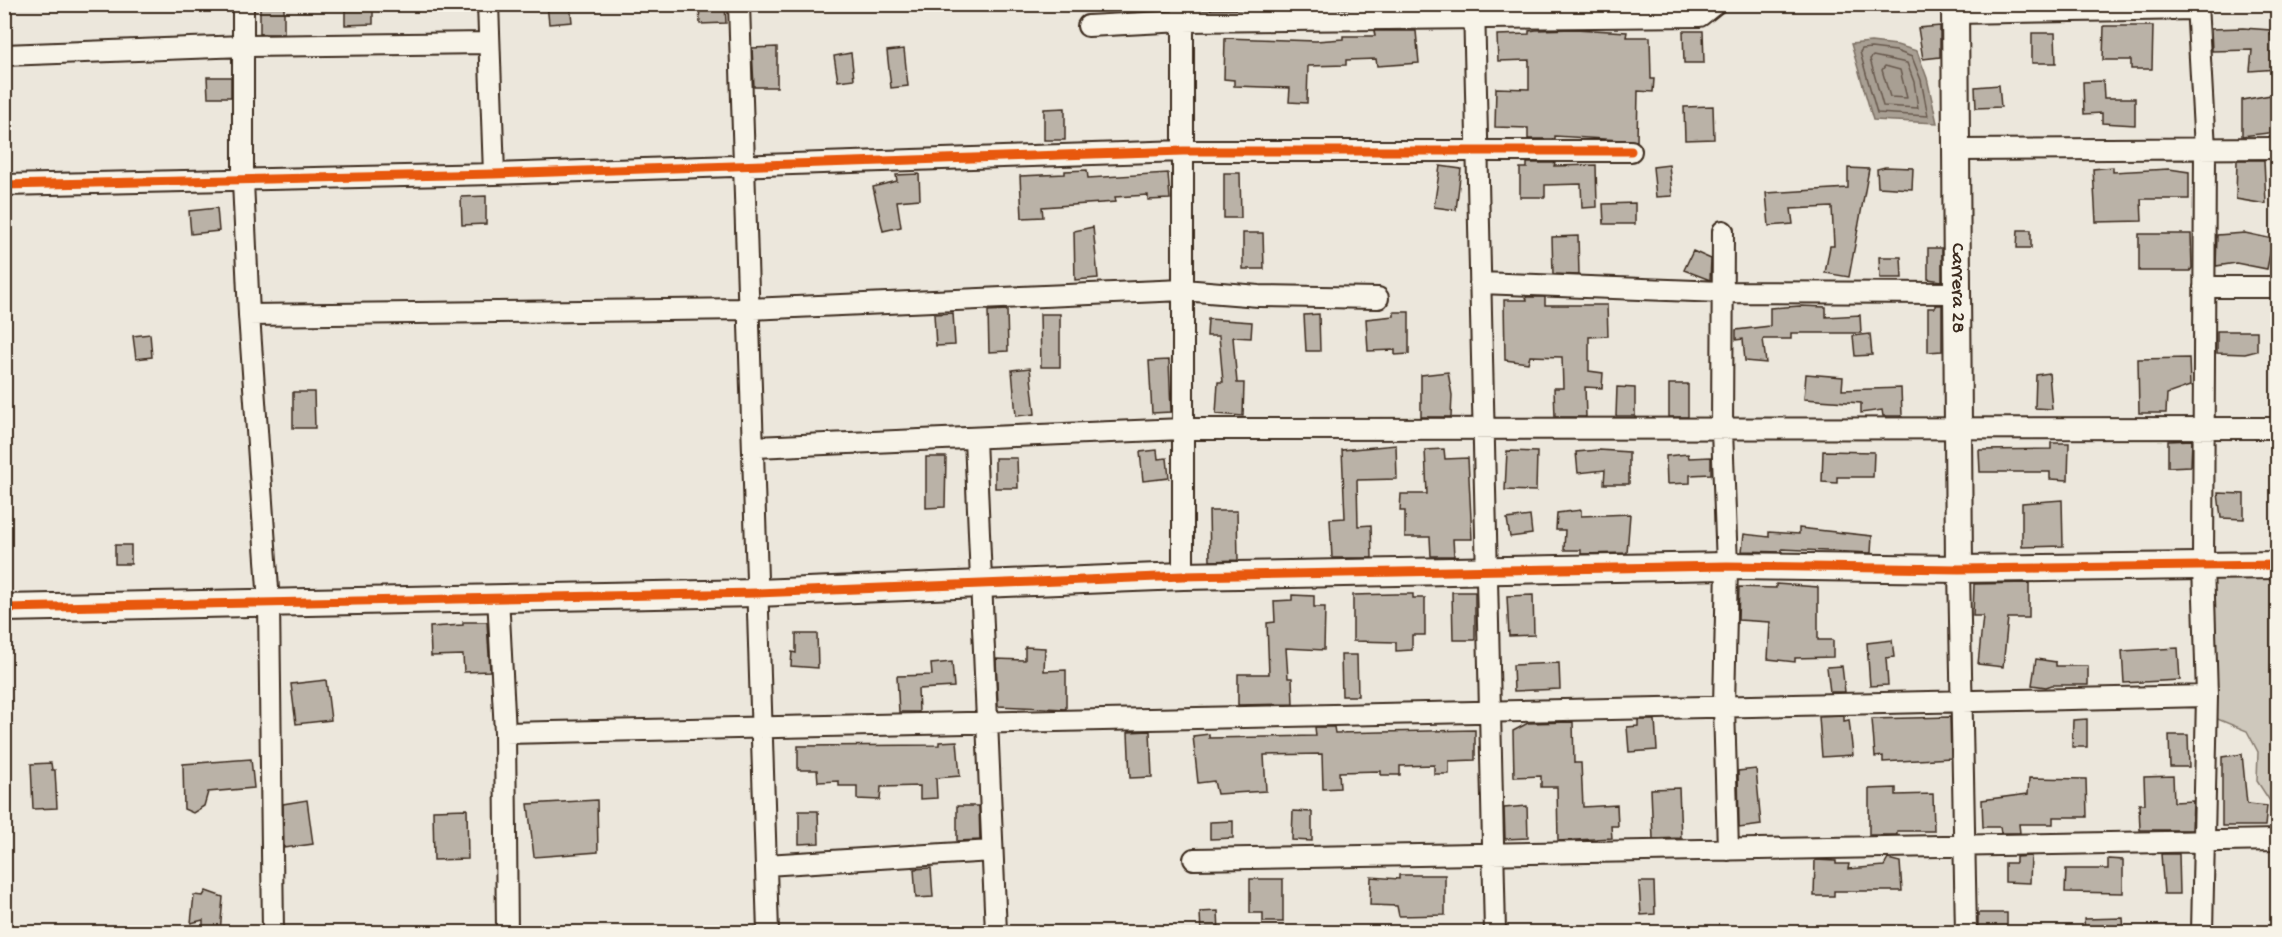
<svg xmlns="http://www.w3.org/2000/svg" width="2282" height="937" viewBox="0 0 2282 937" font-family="'Gochi Hand',sans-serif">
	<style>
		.green { fill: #cec8bc; stroke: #84796d; stroke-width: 1.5 }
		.water { fill: #a89f93; stroke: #7c7064; stroke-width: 1.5 }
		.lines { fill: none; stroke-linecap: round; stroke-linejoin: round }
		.shore { stroke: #67594d; stroke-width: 1.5 }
		.building { fill: #bab2a7; stroke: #3b2a1e; stroke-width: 1.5 }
		.minor-casing { stroke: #3b2a1e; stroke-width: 24 }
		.tertiary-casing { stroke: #3b2a1e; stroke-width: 30 }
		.minor { stroke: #f7f3e8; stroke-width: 20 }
		.tertiary { stroke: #f7f3e8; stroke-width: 26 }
		.cycleway-casing { stroke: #f7f3e8; stroke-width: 13 }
		.cycleway { stroke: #e8590c; stroke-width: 9 }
		.labels { text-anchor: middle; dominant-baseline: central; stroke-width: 4.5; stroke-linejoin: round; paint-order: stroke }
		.street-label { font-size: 20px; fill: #3b2a1e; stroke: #f7f3e8 }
	</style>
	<rect width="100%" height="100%" fill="#ece7dc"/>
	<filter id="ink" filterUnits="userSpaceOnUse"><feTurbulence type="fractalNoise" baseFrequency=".0167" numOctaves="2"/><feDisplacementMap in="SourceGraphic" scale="12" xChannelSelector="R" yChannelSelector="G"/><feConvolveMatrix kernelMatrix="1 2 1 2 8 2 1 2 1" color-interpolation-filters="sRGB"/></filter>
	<g filter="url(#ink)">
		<path class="green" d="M2211,569L2277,570V812L2257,781L2258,752L2247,731L2215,718Z"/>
		<path class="water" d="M1871,42L1897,45L1917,51L1927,78L1937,123L1873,120L1851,44Z"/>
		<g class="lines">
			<path class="shore" d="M1871,48L1896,51L1912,57L1921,80L1928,116L1877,113L1860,52L1862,49Z
				M1873,56L1907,63L1914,82L1918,108L1883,106L1870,59Z
				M1885,66L1900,70L1907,98L1890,97L1882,70Z"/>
		</g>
		<path class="building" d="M260,4H284V34H260Z
			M345,4H373V24L345,25Z
			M547,4H570L572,22L549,24Z
			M699,4H725L726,23L700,24Z
			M1373,4H1415V7H1373Z
			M1940,26V57L1923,59L1918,28Z
			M2104,26H2153L2152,69H2131V60H2103Z
			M2243,28L2271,30V35L2277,34V69L2250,71L2252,50L2212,51L2211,29Z
			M1575,29L1627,32L1626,37H1650L1651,79H1654L1653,92L1638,91L1637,141L1555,136V139H1528V128L1495,127L1496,88L1529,89V60L1498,61L1497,35L1529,34V31L1536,30Z
			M1374,31H1416L1419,63L1377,66L1376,59L1346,60V65L1308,66L1307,103L1289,102L1290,88L1234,86V80L1224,79L1225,38L1316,41L1343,39V36H1375Z
			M1683,31H1703L1704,63H1684Z
			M2032,33H2055L2056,63H2032Z
			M777,47V87H754L752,48Z
			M904,49L908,86L891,88L887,51Z
			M851,53L854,79L838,81L834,56Z
			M207,77H231V97H208Z
			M2103,81L2104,98H2135V125L2102,123V113L2084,114L2083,82Z
			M1999,85L2001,107L1976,108L1975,87Z
			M2277,94V132L2242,136V100Z
			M1713,106L1714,139L1685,140L1684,107Z
			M1065,108V140H1044V109Z
			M2237,160H2264L2266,204L2236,199Z
			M1527,163H1555L1554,166L1596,165L1597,207L1582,208L1581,184L1545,185V197H1520V168H1527Z
			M1669,165L1672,196L1656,197L1653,167Z
			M1440,166L1461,169L1456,210L1434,207Z
			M1885,167L1913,168L1912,189L1878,187L1877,169Z
			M2113,167V172L2169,169L2189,172V199H2141L2142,221L2096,222L2093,169Z
			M1848,168L1869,169L1849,277L1825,273L1830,246H1834L1832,207L1791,209L1793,224L1769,226L1766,193L1848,188Z
			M1087,170L1088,178L1168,173L1170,199L1148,200V195L1115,197L1116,202L1042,207L1043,217L1022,218L1020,176L1065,174V171Z
			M1224,173H1240L1241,218H1224Z
			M919,174L920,199L897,201L901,227L883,231L873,187L897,181L896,175Z
			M486,196V224L462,225L461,197Z
			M1635,203V224H1604L1603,204Z
			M217,208L219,231L191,234L189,211Z
			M1093,227L1098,278L1075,280L1074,231Z
			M2018,230H2031V248H2017Z
			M1243,233H1263L1264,269H1243Z
			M2245,233L2273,239L2267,269L2236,263L2216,266L2217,235Z
			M2139,234H2191L2192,268L2190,271H2139Z
			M1578,236L1579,275L1553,274L1552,237Z
			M1928,248H1942V281L1928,279Z
			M1693,251L1711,259L1710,280L1684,270Z
			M1879,257H1901L1902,278H1880Z
			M1526,297H1545V305H1607L1608,336L1589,337V371L1603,373L1602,388L1585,387L1586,417H1555L1554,388H1563L1562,357L1530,356L1528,363L1505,360L1504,300H1527Z
			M1935,305H1942V351L1928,352V308H1935Z
			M1800,306L1826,307V317L1860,315L1861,333H1791V339H1763L1766,363L1745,361L1743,339L1736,340V330L1770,326V308Z
			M1007,310L1008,351L989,352L988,311Z
			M1394,312H1409V354L1395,355V350L1368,351L1366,319L1394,316Z
			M953,313L955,345L936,346L934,314Z
			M1040,314H1060V367H1041Z
			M1319,314L1320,351H1306L1304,315Z
			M1208,319L1252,322L1251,338L1233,337L1237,383H1244L1243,416L1216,414L1218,382H1223L1219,336H1207Z
			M2217,331H2257V351L2245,354L2217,353Z
			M150,334L152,357L136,359L133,336Z
			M1870,334L1872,355L1855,356L1853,336Z
			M2189,358L2190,386L2167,394L2166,413H2139L2138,359Z
			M1169,360L1171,412L1152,413L1149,361Z
			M1030,368L1035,414L1016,416L1012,370Z
			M1448,372L1452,395L1451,417H1421V375Z
			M2049,373L2052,409L2035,408L2036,375Z
			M1806,374L1843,377L1842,390L1901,388L1902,416H1883L1882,410L1861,413V403L1804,399Z
			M1669,384H1688V417H1669Z
			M1617,387L1635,388V416H1616Z
			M293,392H314L315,428H293Z
			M2192,440L2191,466L2168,467V441Z
			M2051,443H2069L2068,480L2050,479V472H1980L1979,450L2051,449Z
			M1396,445L1397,479L1357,480L1358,526L1371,525L1372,558H1332L1330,519L1345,518L1342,450Z
			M1444,449L1445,459L1468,458L1472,539H1453L1454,556H1431L1430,537H1405V511H1400L1401,494H1427L1425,450Z
			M1157,450L1158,459L1167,458L1169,478L1143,481L1140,452Z
			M1599,450L1629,452V484H1604L1605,470L1578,473L1576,452Z
			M1507,451L1537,452L1536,491L1505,490Z
			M1823,451L1874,452L1873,477H1837V483L1822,482Z
			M1688,454L1689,458L1711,457V474L1690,475V483L1667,484L1666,456Z
			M926,457H946L945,507L926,508Z
			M995,458H1017L1018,488H995Z
			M2218,493L2244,494V519L2221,518Z
			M2062,500L2063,546L2022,547V503Z
			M1581,510V516L1630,514L1627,553L1581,554V550H1564L1565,530H1556L1557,513Z
			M1209,511H1237L1238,560L1210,561Z
			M1530,516L1532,534L1510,537L1507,519Z
			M1799,528L1872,536L1871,553L1782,549V552L1742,551L1744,534L1769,537V532L1799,534Z
			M115,545H131V564H115Z
			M2029,583V618H2008L2003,667L1978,664L1983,616H1973L1974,584Z
			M1776,584L1818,587V640H1833V657L1795,658V662L1768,659L1770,622L1738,620L1739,587L1776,588Z
			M1452,592H1475V640H1453Z
			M1395,594H1413V598H1425V635H1412V650L1396,651V642L1353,641V595Z
			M1292,595L1314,596V607H1325L1324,650L1286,648L1288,678H1292L1293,704L1238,705V674H1269L1267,623L1275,622L1274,601L1292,600Z
			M1533,595L1534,635L1509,636L1507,596Z
			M463,622H487L490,671L464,672L463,655L431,656L430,627L463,625Z
			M796,634H817L818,668L791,666L792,652L796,653Z
			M1892,640L1894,657L1886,658L1888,685L1870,686L1867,643Z
			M1025,647L1045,648L1044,671L1066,670V709L998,706L996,659L1025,660Z
			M2178,648L2180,680L2124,683L2122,651Z
			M1341,655H1357L1358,696H1342Z
			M2036,659L2056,662V666H2088V685H2052L2046,687L2032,685Z
			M952,662L954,687L918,689L919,712H899L897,676L932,675L931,664Z
			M1559,663L1560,689L1514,691L1513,665Z
			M1842,666L1845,692H1830L1827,667Z
			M326,680L331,720L296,724L291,684Z
			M1844,716V721L1849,720L1853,755L1822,757L1819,717Z
			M1950,717L1951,758L1883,762V756L1875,757L1872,719Z
			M2087,719V747H2072L2073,720Z
			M1638,720H1655L1657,750L1629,752L1627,727L1638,726Z
			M1573,722L1574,763H1581L1583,807L1617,805L1618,826H1611L1612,838L1558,841L1557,787H1541V776L1514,777L1513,731L1528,723Z
			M1315,727H1334L1335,733L1475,730V760L1449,761V774H1434V765L1400,766V775H1381V771L1339,772L1340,788L1323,789L1322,754L1264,755L1266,791L1217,794L1214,781L1198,783L1193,736L1209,734V738L1316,736Z
			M1150,731L1152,777L1130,778L1128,732Z
			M2169,735H2188L2189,767H2170Z
			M957,741L960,776L936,778L937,798L920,799V786L881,787L880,800L857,799V786H839V781L818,782L817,770H798V746L939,745V742Z
			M2242,754L2247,804L2267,806L2265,826H2222V757Z
			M251,759L254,788L208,792L204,806L193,813L184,809L183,764Z
			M51,763L52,770H55L57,808L33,809L31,764Z
			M1756,769L1761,825L1739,828L1738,771Z
			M2173,776L2174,802L2193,801L2192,830H2140L2139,804H2145L2144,777Z
			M2029,778L2086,779L2087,817H2053V824H2019L2020,833H2001L2000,827H1983L1982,800L2028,794Z
			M1679,788L1681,838L1653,839L1651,789Z
			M1896,788V795L1933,794L1934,831H1897V835H1869V789Z
			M307,800L313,844L284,848L283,804Z
			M597,800L598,852L534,857L528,804Z
			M957,806H979L980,840L957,841Z
			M1527,806L1528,838L1505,839L1504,808Z
			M467,809L468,859L434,860L433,810Z
			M799,811H818L819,843L799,844Z
			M1293,811L1312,812V841L1292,840Z
			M1233,821V838L1210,839V822Z
			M2161,854H2179L2180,894H2164Z
			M2031,856L2030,883L2005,882V863H2016V857Z
			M1888,859L1900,862L1902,891H1834V896H1814L1815,860L1836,861V864H1849L1848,869L1884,866Z
			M2108,859L2123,860V893L2065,892L2066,869H2108Z
			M931,868L933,897L916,898L914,869Z
			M1399,875H1445V915L1399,916L1397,906L1370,905L1371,877L1399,879Z
			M1250,879H1283V922H1263V913H1250Z
			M1639,882H1654L1655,914L1641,915Z
			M206,891L223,897L220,933H203V920L191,923L194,895L203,896Z
			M1218,911L1219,933H1201L1200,912Z
			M1978,913H2007V933H1978Z
			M2123,918L2124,933H2085L2084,919Z"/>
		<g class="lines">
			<g class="minor-casing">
				<path id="minor" d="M243,4V181L249,315L269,603L273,932
					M488,4L494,174
					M739,4L768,932
					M1183,4V576
					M1474,4L1495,932
					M2197,4L2205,149L2203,565L2207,696L2202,932
					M1955,13L2197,9
					M1088,26L1183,21L1700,16L1715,4
					M4,55L244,46L488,43
					M1956,150L2278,148
					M4,185L494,174L1183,151H1631
					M1723,231L1722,430L1727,566L1724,706L1728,850
					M1480,283L1722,292L1958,293
					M2204,287H2278
					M249,315L748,309L1183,290L1259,296L1378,298
					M975,439L996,932
					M753,447L1183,429L2278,428
					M1959,569L1966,932
					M498,596L505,733L507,932
					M505,733L2207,696
					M1194,859L2278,840
					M766,865L992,851"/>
			</g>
			<g class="tertiary-casing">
				<g id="tertiary">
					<path id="s1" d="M1955,4L1959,569"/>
					<path d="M4,608L757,593L1183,576L1727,566L1959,569L2278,565"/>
				</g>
			</g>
			<use href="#minor" class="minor"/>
			<use href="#tertiary" class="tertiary"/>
			<g class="cycleway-casing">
				<path id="cycleway" d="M4,185L494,174L1183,151H1631
					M4,608L757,593L1183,576L1727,566L1959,569L2278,565"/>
			</g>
			<use href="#cycleway" class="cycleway"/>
		</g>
	</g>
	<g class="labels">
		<g class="street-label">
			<text stroke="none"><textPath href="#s1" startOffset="284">Carrera 28</textPath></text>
		</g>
	</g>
	<rect width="2282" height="937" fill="none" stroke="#f7f3e8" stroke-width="24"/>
	<rect x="12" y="12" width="2258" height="913" fill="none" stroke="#3b2a1e" stroke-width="2" filter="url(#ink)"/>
</svg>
